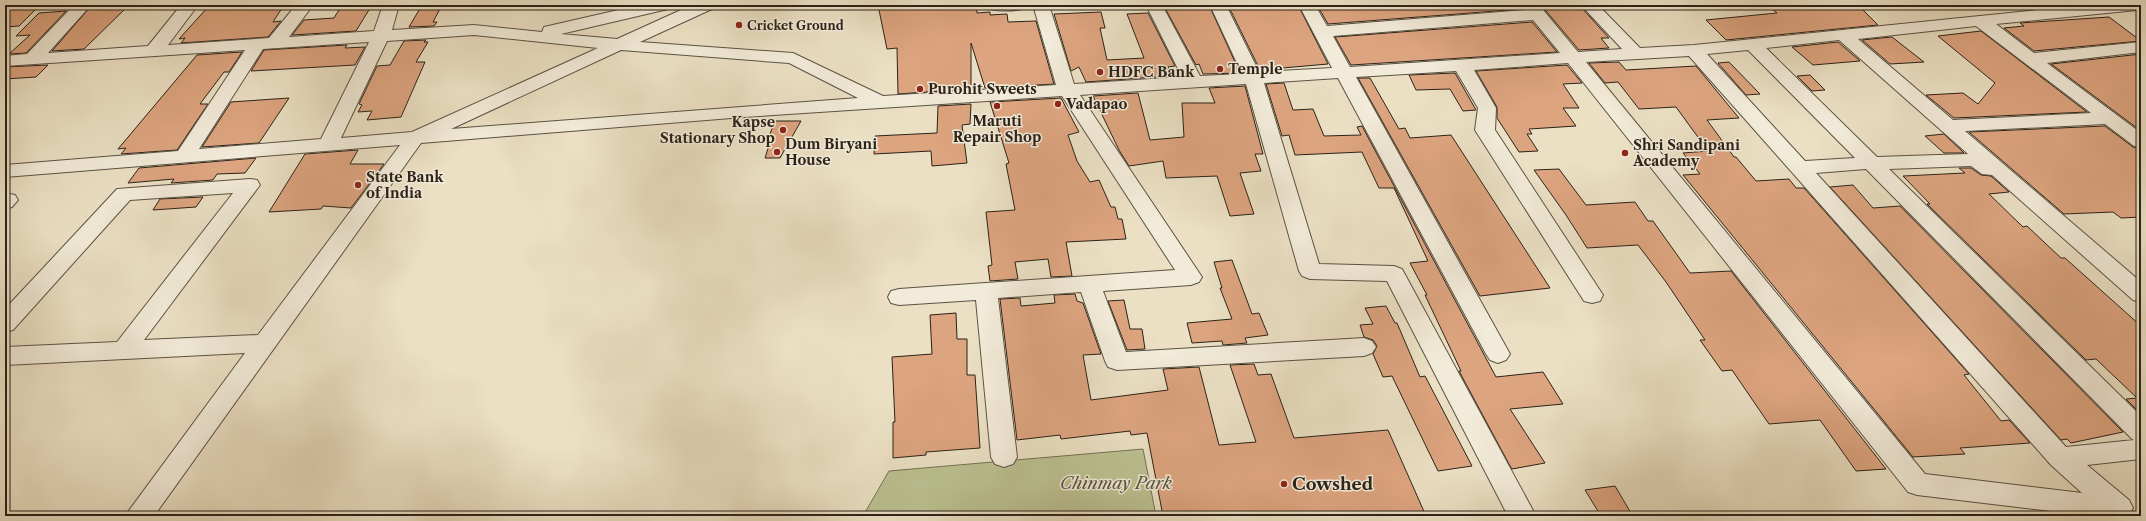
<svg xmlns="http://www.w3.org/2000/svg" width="2146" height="521" viewBox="0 0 2146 521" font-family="'Libre Caslon Text',serif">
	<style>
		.green { fill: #bbc191; stroke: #737255 }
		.building { fill: #dca47f; stroke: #2b2219 }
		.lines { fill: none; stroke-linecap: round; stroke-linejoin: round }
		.street-casing { stroke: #5b5244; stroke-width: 2 }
		.street { fill: #f2ebd9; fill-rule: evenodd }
		.poi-dot { fill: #8f2418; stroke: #f2ebd9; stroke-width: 1.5 }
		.labels { text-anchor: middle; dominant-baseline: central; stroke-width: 3; stroke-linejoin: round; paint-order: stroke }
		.far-poi-label { font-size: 12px; font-weight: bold; fill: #2b2219; stroke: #f2ebd9; text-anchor: start }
		.poi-label { font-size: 14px; font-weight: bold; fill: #2b2219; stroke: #f2ebd9; text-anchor: start }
		.near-park-label { font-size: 17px; font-style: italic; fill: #56523d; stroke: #f2ebd9 }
		.near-poi-label { font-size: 17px; font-weight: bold; fill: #2b2219; stroke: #f2ebd9; text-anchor: start }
	</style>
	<rect width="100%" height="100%" fill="#ebe0c4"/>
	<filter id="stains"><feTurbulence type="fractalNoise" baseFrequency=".005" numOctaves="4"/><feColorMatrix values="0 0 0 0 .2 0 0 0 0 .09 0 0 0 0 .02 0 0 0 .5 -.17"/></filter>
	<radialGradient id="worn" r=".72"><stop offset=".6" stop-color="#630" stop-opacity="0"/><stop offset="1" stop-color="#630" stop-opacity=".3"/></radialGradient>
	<path class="green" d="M1143,449L1156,516H863L889,471Z"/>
	<path class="building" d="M92,5H108L105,8L127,7L84,49L52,51Z
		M239,5H284L273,22L281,21L268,37L181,43L185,38L179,39L208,7Z
		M342,5H372L356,31L292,35L304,20L334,18Z
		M422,5H442L433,22H437L434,26L409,27Z
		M878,5H976L977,13L990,12V15L1007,14L1008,22L1036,21L1054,84L985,88L971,43V89L898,94L897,48L887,49Z
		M1203,5H1209L1240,73L1203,74L1199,64L1196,65L1165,8Z
		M1228,5H1298L1328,64L1260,70Z
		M1317,5H1521L1522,9L1328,24Z
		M1541,5L1580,6L1609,38H1601L1609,48L1579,50Z
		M1767,5H1858L1878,25L1726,40L1706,20L1777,13Z
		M38,7L19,26L5,27V9Z
		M66,11L26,53L9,54L30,35L16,36L39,13Z
		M1101,12L1105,28H1100L1107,60L1144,58L1127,14L1148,13L1175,66L1168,67L1170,76L1086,82L1079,67L1071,71L1054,14Z
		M2109,17L2141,41L2034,51L2004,28L2024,26L2020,23Z
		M1532,22L1557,52L1351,65L1335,37Z
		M1981,31L2087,112L1954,118L1926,95L1963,93L1978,104L1995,83L1938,36Z
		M1892,37L1924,62L1890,64L1862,40Z
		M426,40L424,42H428L416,62H425L401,117L367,120L372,111L358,112L362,105L359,104L377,66L390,65L404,41Z
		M1838,42L1860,61L1813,65L1792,47Z
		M347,45L345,48L365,47L355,65L251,71L264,50Z
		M242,52L229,72H224L200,104H208L177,150L121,154L126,148L118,149L197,55Z
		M2141,54V131L2051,64Z
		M1619,62L1626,70L1696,66L1739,118L1707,120L1734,157H1736L1756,181L1789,179L1796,188H1804L1969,374L1964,375L2001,421L2009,420L2030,443L1960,448L1965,454L1913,457L1683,175L1700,174L1683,153L1708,151L1676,107L1639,109L1618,82L1605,83L1589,63Z
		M1729,62L1760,94L1746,95L1718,63Z
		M48,65L36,77L5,79V67Z
		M1567,65L1582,83L1563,84L1579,108H1563L1576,126L1529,129L1532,134H1527L1538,151L1519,152L1497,118V107L1476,71Z
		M1455,73L1476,110L1463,111L1450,89L1416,90L1409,75Z
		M1810,75L1825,90L1812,91L1797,76Z
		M1358,78H1370L1399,129L1405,128L1410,138L1451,135L1550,288L1480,296Z
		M1284,83L1293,110L1313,109L1324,136L1361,135L1357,127L1362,126L1496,377L1543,372L1563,404L1510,409L1545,463L1512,469L1510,466L1459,371H1461L1425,295H1427L1410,263L1428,261L1394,188H1379L1362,152L1295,155L1289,135L1282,136L1266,84Z
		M1245,86L1263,154H1255L1261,171L1240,173L1254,214L1230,216L1217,176L1166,178L1163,161L1129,166L1119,150L1093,96L1138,93L1150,140L1184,137L1182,103H1215L1209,88Z
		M289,98L259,143L202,147L231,102Z
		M1061,98L1079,132L1068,135L1077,161L1090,182L1099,180L1111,207H1115L1118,219H1122L1126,239L1066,242L1072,276L1051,277L1048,259L1015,262L1018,279L990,281L988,266L992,265L986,212L1015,210L1006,164L1009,163L990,102Z
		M971,104L970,124L962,125L967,163L932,166L931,151L874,154L875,136L937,133L938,106Z
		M775,121H801L780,158H765L771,139H768Z
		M2105,126L2133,147L2141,149V217L2121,218L2113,212L2064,214L1969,132Z
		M1944,134L1964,153H1944L1925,136Z
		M358,150L350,164H384L351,208L323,206L321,209L269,212L305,154Z
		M256,158L245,173L217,174L213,180L171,183L174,179L128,183L139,168Z
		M1959,168H1971L1981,175L1991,176L2009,192L1989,194L2023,227L2027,226L2061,258H2065L2141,326V414L2126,399L2137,398L2096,359L2086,360L1927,204H1930L1903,176L1965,173Z
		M1559,169L1586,205L1635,202L1648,221H1653L1690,273L1731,271L1886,469L1856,471L1820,420L1769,424L1732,370L1722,371L1700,340H1705L1666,282L1638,245L1587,248L1566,215L1534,170Z
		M1853,185L1873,208L1900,206L2123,432L2071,443L2067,439L2061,440L1830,187Z
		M203,197L196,207L153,210L160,199Z
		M1232,260L1252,314L1259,313L1268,335L1245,338L1247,343L1223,345L1222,341L1192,343L1187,323L1232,319L1220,288H1222L1214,262Z
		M1075,294L1077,301L1083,303L1101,354L1083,355L1091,400L1168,390L1163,369L1199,367L1219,445L1256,442L1230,365L1254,364L1258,375L1271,374L1294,438L1388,430L1426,516H1163L1147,433L1131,435L1130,431L1061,439L1060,435L1017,440L1000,299L1020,298L1021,306L1055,303L1054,295Z
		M1124,300L1130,329H1142L1145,349L1127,350L1108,301Z
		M1386,306L1395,323H1397L1420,377L1425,376L1472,466L1438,471L1392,376L1383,377L1373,354L1377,346L1373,340L1364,337L1360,325L1373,324L1365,308Z
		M956,313L957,339H967V375H975L980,448L926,452V455L893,458V422H895L892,357L932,354L930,315Z
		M1615,486L1631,513L1601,516L1585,490Z"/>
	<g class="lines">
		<g class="street-casing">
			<path id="street" d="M74,5H91L48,53L148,46L181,5H198L168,45L269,38L296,5H313L289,37L374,31L383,5H399L392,30L474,25L542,32L544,27L640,5H670L668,9L561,34L617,39L692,5H714L712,9L640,42L793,53L883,96L1056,85L1033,5H1049L1074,84L1182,77L1146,5H1162L1200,76L1242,74L1210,5H1226L1259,72L1332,68L1299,5H1315L1327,26L1525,10L1522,5H1539L1578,52L1622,49L1581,5H1598L1640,48L1694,45L2087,5H2141V9L2137,10L1996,24L2034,53L2141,42V52L2047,63L2141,133V148L2134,146L2105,124L1965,131L2141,282V302L2133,300L1992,175L1982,174L1971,166L1889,169L2141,416V459L2087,465L2129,500L2133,508L2128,516H2093L1917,495L1908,492L1568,63L1474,70L1496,108L1495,130L1603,295L1600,301L1592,303L1584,301L1475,130L1478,108L1456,71L1356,77L1510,354L1506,360L1498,363L1490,360L1486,354L1338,78L1264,83L1319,264L1394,266L1402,269L1536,516H1508L1387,281L1310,279L1302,276L1299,271L1246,84L1080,95L1202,277L1199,282L1191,285L1103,291L1126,352L1364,338L1372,341L1376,347L1372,353L1364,356L1117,370L1108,367L1105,361L1081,292L998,298L1017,457L1013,464L1004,467L995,464L991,457L976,300L899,305L891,303L888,297L891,291L899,289L1175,270L1062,96L744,117L421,143L154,516H125L245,353L5,365V347L117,342L233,193L130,200L13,330L5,332V309L117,189L250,179L257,180L260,185L144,340L258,335L400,145L5,177V165L178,151L245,50L5,66V56L27,54ZM1533,20L1560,53L1350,67L1333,36ZM1976,26L2091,113L1953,120L1858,39ZM474,35L598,48L412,132L341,138L387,41ZM1839,40L1968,154L1877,157L1766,48ZM369,42L321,139L199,149L263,49ZM621,50L789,63L858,98L451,129ZM1748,50L1855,158L1805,161L1707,54ZM1689,56L2051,465L2082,493L1925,474L1586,62ZM1866,169L2132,439L2134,440L2066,447L1816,173Z
				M988,5H1024L1022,9C1012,11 1000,11 990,9Z
				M5,193L15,195L18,200L12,207L5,209Z"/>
		</g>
		<use href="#street" class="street"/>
	</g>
	<g class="poi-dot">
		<circle cx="739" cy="25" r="4"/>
		<circle cx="1220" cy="69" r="4"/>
		<circle cx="1100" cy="72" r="4"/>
		<circle cx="920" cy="89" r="4"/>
		<circle cx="1058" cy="104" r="4"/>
		<circle cx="997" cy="106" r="4"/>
		<circle cx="783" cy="130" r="4"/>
		<circle cx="777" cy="152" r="4"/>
		<circle cx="1625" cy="153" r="4"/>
		<circle cx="358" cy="185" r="4"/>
		<circle cx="1284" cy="484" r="4"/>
	</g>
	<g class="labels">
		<g class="far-poi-label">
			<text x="747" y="25">Cricket Ground</text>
		</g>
		<g class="poi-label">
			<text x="1228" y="69">Temple</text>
			<text x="1108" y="72">HDFC Bank</text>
			<text x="928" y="89">Purohit Sweets</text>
			<text x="1066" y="104">Vadapao</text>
			<text x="997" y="121" text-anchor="middle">Maruti<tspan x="997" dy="16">Repair Shop</tspan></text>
			<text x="775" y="122" text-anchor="end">Kapse<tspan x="775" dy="16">Stationary Shop</tspan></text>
			<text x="785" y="144">Dum Biryani<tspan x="785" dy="16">House</tspan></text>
			<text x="1633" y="145">Shri Sandipani<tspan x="1633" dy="16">Academy</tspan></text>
			<text x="366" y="177">State Bank<tspan x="366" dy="16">of India</tspan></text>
		</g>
		<g class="near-park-label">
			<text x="1116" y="483">Chinmay Park</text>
		</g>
		<g class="near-poi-label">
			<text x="1292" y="484">Cowshed</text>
		</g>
	</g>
	<rect width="2146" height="521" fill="none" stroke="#ebe0c4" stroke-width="20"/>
	<rect x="6" y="6" width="2134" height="509" fill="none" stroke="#2b2219" stroke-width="2"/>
	<rect x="10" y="10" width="2126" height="501" fill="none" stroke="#2b2219"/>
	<rect width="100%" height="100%" filter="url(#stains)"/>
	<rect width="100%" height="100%" fill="url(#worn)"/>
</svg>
